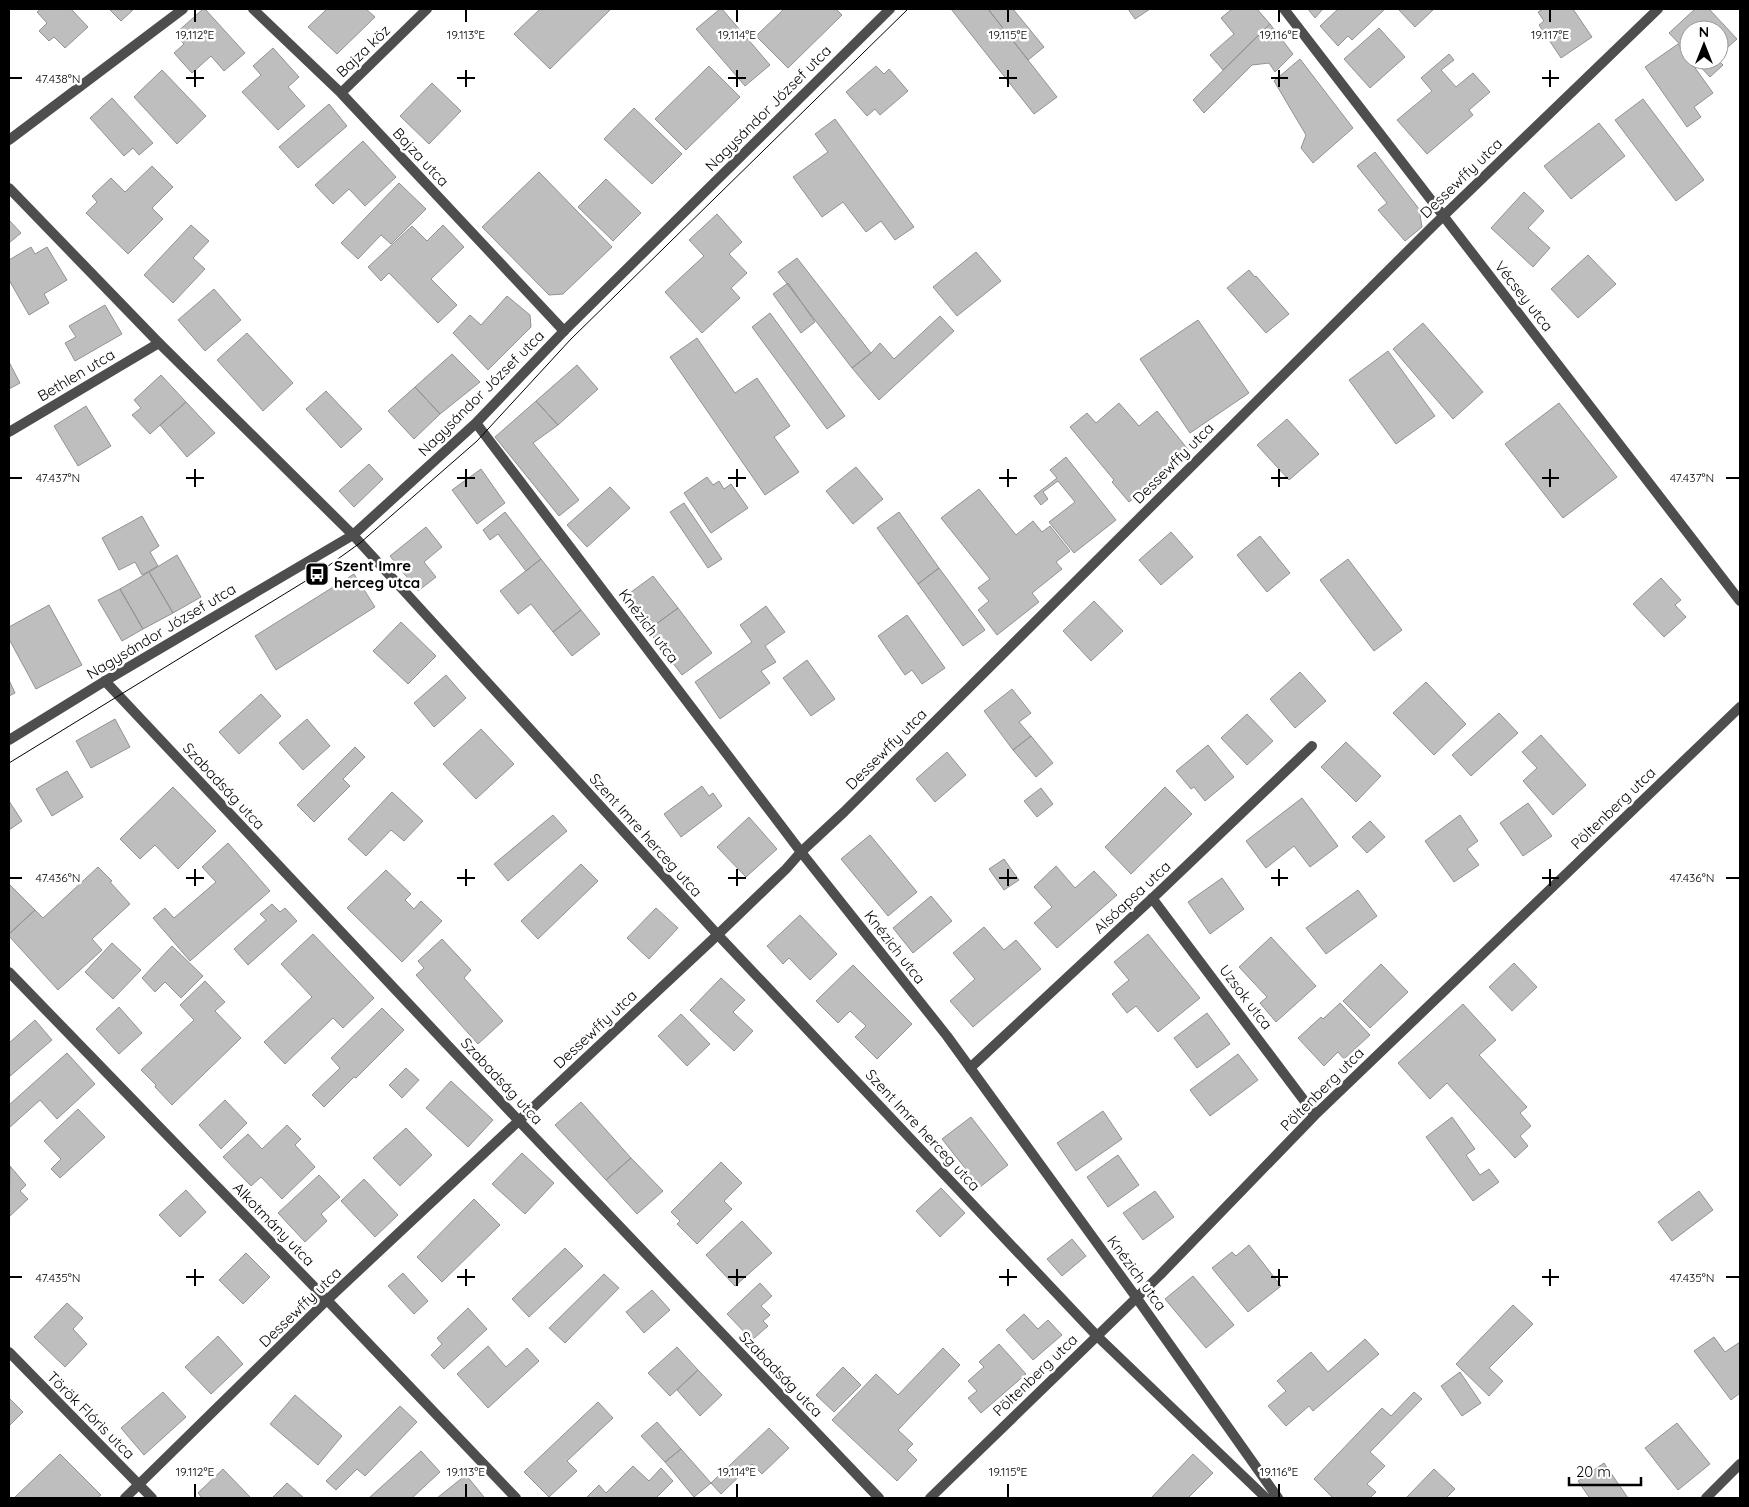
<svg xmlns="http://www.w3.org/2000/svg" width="1749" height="1507" viewBox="0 0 1749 1507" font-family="Quicksand,sans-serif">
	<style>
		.building { fill: #bebebe; stroke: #929292 }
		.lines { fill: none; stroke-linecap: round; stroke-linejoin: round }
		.minor { stroke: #4e4e4e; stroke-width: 10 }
		.tertiary { stroke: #4e4e4e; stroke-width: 10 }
		.tram { stroke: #000; stroke-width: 1 }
		.ticks { fill: none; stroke: #000; stroke-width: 2 }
		.labels { text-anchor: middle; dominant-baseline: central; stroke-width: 5; stroke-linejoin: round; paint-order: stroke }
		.street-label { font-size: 15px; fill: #000; stroke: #fff }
		.poi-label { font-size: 15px; font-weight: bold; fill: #000; stroke: #fff; text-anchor: start }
		.ticks-label { font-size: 12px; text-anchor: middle; fill: #000; stroke: #fff; stroke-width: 5; stroke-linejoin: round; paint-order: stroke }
	</style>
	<rect width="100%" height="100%" fill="#fff"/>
	<path class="building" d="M41,9H71L88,27L65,48L54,37L49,41L39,31L47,23L37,12Z
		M109,9H134L121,21Z
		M203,9H205L245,53L224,71L211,56L192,73L174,53L184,44L175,34Z
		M327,9H366L375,17L337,54L308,27Z
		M540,9H611L550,69L514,34Z
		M720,9H722L770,65L745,86L696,29Z
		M784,9H836L842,15L788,68L756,36Z
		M951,9H988L1057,97L1034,114Z
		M988,9H1013L1044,47L1028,60Z
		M1128,9H1150L1135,19Z
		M1232,9H1257L1270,24L1223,70L1210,55L1234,34L1221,18Z
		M1308,9H1323L1315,18Z
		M1338,9H1385L1352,40L1348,36L1338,46L1320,26Z
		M1398,9H1434L1415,27Z
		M1543,9H1573L1592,37L1561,58L1539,25L1544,21L1538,12Z
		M1695,9H1709L1737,39L1719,55V30H1689V54L1669,33Z
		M1270,24L1293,54L1275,72L1269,63L1252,65L1204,113L1193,100Z
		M1379,28L1405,57L1370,88L1344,59Z
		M1678,44L1713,93L1694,107L1701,117L1687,127L1645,67Z
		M273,48L299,77L288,87L305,106L278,130L242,92L261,75L253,66Z
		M1449,54L1454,60L1441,70L1456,87L1473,73L1490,92L1469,110L1473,115L1427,154L1397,120L1432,91L1421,78Z
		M1300,59L1353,128L1313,163L1301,148L1306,135L1274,81Z
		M1694,60H1718L1723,65L1710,77Z
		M709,66L740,97L686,150L655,119Z
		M876,66L884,74L889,69L908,91L880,115L875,109L867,116L846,92Z
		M162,70L206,116L177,144L134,97Z
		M432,83L461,111L429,144L400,116Z
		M112,98L153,143L139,155L133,148L124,156L90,118Z
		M1643,99L1704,180L1676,201L1615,120Z
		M329,104L347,126L298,168L279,147Z
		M634,108L682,154L652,184L604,139Z
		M835,119L914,227L895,240L881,221L866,232L843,202L822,217L793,177L828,152L815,134Z
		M1599,123L1625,156L1571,199L1544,166Z
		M363,141L396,177L365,206L349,189L333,204L315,185Z
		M1375,152L1419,209L1422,227L1405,241L1378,210L1387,203L1357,166Z
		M152,166L173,187L152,208L163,219L128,254L86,213L97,202L92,196L111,178L125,192Z
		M539,172L612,247L563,294L549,295L482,227Z
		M606,179L641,213L613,241L578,207Z
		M399,183L426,209L391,244L381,235L358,259L341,243Z
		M1524,192L1544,211L1528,228L1550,248L1533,267L1491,228Z
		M717,214L742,242L729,254L747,273L731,288L740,298L702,333L665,292L704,256L689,240Z
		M9,220L21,233L9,243Z
		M191,225L209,241L193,258L205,269L173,303L144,275Z
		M443,225L464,247L431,279L457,305L438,323L389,273L381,281L368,267L412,226L427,241Z
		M31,247L35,254L47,247L67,280L44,294L49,303L29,315L9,280V260Z
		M976,252L1001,281L957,316L933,287Z
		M1588,255L1616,284L1578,318L1551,289Z
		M797,258L871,353L852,368L778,272Z
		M1249,270L1255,277L1256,276L1289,314L1266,333L1227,288Z
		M788,283L815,322L801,333L773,294Z
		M214,289L241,320L205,351L178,320Z
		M507,296L530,315L531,327L488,370L453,333L470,315L481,325Z
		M105,305L122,334L75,361L65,343L76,337L69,326Z
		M770,313L845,416L827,429L752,327Z
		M940,316L954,331L879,400L852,368L871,353L880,343L894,359Z
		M1198,320L1249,393L1190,433L1140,359Z
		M1423,323L1483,392L1453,419L1393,349Z
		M247,333L293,383L263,411L217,360Z
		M697,338L735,393L757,378L790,426L774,437L799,472L765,495L670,357Z
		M1388,351L1435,416L1396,444L1349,380Z
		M452,354L480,382L440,414L415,387Z
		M9,362L20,383L9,389Z
		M577,365L598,389L558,425L536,401Z
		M161,375L186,402L150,434L132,415L141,408L134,400Z
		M415,387L440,414L414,439L388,411Z
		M326,391L362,429L341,448L306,409Z
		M536,401L558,425L533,443L579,500L559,516L495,437Z
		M186,402L215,433L187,457L160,425Z
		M1119,403L1139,426L1157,411L1190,452L1129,502L1112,482L1114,480L1070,427L1087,413L1096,423Z
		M1559,403L1617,477L1563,518L1505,444Z
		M86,406L111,446L78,466L54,426Z
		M1287,419L1319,454L1289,480L1257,445Z
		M1066,457L1116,520L1074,553L1049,522L1075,502L1058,481L1043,492L1048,499L1041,505L1034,496L1057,478L1050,470Z
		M369,464L383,479L354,507L339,491Z
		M856,467L883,499L853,524L826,491Z
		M481,469L505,503L477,524L452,490Z
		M707,477L713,485L719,481L724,489L731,484L748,508L711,533L684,493Z
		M610,487L630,508L587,547L567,525Z
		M979,489L1016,535L1033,521L1042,532L1050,526L1070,551L1056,562L1062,569L1032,593L1039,602L997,635L978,610L989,601L978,588L990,579L941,518Z
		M684,503L722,559L708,568L670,512Z
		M505,512L541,559L526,571L498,534L490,540L483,530Z
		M899,512L939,568L918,584L877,528Z
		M142,516L159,546L150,552L158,566L142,575L135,562L119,570L102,538Z
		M426,527L442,547L424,562L436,577L418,591L390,556Z
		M1171,532L1193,557L1161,585L1139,560Z
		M1260,536L1290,573L1267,592L1237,555Z
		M177,555L201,597L173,613L149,572Z
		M541,559L581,610L553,632L531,604L518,614L500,591Z
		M1348,559L1402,630L1374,651L1320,580Z
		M939,568L985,630L963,646L918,584Z
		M149,572L173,613L143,629L120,589Z
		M354,574L375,607L276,670L255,636Z
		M653,576L678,608L648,630L623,598Z
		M1661,578L1681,600L1675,605L1686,617L1664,637L1633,604Z
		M120,589L143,629L122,641L98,600Z
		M1094,601L1123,631L1091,661L1063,631Z
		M49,605L82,665L36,689L9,639V627Z
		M766,606L785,632L765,646L776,662L761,671L770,683L720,719L695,682L752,642L740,625Z
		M678,608L712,653L682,675L648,630Z
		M581,610L600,634L572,656L553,632Z
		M907,615L945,668L922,684L912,670L905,675L878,636Z
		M401,622L436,656L408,684L373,651Z
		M807,660L835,699L811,716L783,678Z
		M1300,672L1326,701L1295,728L1270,699Z
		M446,675L466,698L434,727L414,703Z
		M9,680L15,693L9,696Z
		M1426,682L1466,724L1434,755L1393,713Z
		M1012,689L1031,713L1019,722L1031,736L1013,750L984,711Z
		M261,694L281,716L239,754L219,732Z
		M1499,713L1518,733L1471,776L1452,755Z
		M1247,714L1273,741L1247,765L1221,738Z
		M115,719L130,747L91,768L76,741Z
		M307,719L330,746L303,770L279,743Z
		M481,729L514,764L476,799L443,764Z
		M1541,735L1586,785L1553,815L1523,781L1537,768L1522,752Z
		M1031,736L1053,763L1036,777L1013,750Z
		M1346,742L1381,776L1356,802L1321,767Z
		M1208,745L1234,777L1205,801L1194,787L1191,789L1176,771Z
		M355,747L365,757L343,779L350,786L314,822L297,805Z
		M947,752L966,775L935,802L916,779Z
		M67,771L83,797L52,816L36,789Z
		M702,786L709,796L713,793L722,806L681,837L664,814Z
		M173,787L216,831L178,869L155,845L140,859L120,839Z
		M1165,787L1192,814L1131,874L1105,847Z
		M1041,788L1053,804L1037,817L1024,801Z
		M392,792L423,821L404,841L391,830L366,856L348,839Z
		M1302,798L1338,846L1310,867L1294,846L1266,868L1246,841Z
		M9,801L22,821L9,830Z
		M1528,803L1552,836L1523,856L1500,823Z
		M553,815L567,831L508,881L494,864Z
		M1460,815L1478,841L1467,849L1479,865L1454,882L1425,841Z
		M749,817L777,849L746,877L717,847Z
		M1370,821L1385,837L1367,853L1352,837Z
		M870,835L917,892L888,916L841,859Z
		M228,843L270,891L190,961L153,918L165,908L174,918L216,882L202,867Z
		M1004,859L1019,880L1004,890L989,869Z
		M581,864L598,881L538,939L521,921Z
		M1056,866L1075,888L1094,871L1117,895L1057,948L1034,923L1052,907L1034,887Z
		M98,867L112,881L110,882L130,904L92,939L102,950L58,990L9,936V934L35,910L43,918Z
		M386,870L411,894L405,900L414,909L421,901L442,921L402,962L347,908Z
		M1222,878L1244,909L1210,934L1188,902Z
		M9,884L35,910L9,934Z
		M1358,890L1377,916L1326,954L1306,928Z
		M931,896L952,921L913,953L893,928Z
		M272,904L280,912L285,908L297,921L248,965L234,949L266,920L260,914Z
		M656,908L678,928L649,959L627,938Z
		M800,915L837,954L810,980L789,958L783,964L767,946Z
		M984,927L1004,950L1016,940L1041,969L973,1027L950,1001L975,979L953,953Z
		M313,934L374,998L343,1028L333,1018L285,1064L264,1042L312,997L281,964Z
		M1148,934L1200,998L1158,1032L1136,1006L1127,1013L1112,994L1129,980L1114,962Z
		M1271,937L1316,986L1276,1022L1260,1003L1267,997L1239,967Z
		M442,939L471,970L464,978L503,1021L478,1044L416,975L424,968L418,961Z
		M112,943L141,970L113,999L85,972Z
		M172,946L203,976L181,998L165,982L155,992L142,978Z
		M1514,963L1537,987L1512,1011L1489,987Z
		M1381,964L1408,992L1370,1028L1343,1001Z
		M853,965L912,1024L877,1059L855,1037L866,1026L850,1011L838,1023L816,1001Z
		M721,978L745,1000L733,1012L753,1031L734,1051L690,1010Z
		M205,981L225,1002L215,1011L241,1038L172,1105L155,1087L156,1085L141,1070L194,1020L180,1005Z
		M1340,1003L1370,1035L1344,1059L1338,1052L1324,1066L1298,1038L1321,1017L1323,1019Z
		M1463,1004L1496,1040L1479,1055L1527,1107L1520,1113L1531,1126L1520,1136L1528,1146L1515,1158L1447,1083L1430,1099L1398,1063Z
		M119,1007L142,1033L119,1054L96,1029Z
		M382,1008L404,1030L356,1078L354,1077L324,1107L312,1095L340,1068L331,1058Z
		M1207,1013L1230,1044L1197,1068L1174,1038Z
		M681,1014L710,1044L687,1066L658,1036Z
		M35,1020L52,1040L9,1077V1043Z
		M67,1053L95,1084L57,1119L40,1100L9,1128V1105Z
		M1238,1054L1258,1080L1210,1116L1190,1090Z
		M406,1068L419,1080L402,1098L389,1085Z
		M451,1081L493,1120L468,1147L426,1108Z
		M225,1100L247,1123L221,1149L199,1125Z
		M581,1102L631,1158L606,1180L555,1125Z
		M78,1109L105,1137L60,1178L51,1169L61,1159L44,1141Z
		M1103,1111L1122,1139L1076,1171L1057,1143Z
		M971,1117L1008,1165L980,1187L942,1139Z
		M1452,1117L1475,1149L1466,1155L1480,1175L1489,1169L1499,1182L1473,1201L1426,1137Z
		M287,1125L301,1139L295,1145L315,1167L282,1199L261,1177L251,1186L223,1157L248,1134L262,1149Z
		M406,1128L432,1155L400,1186L373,1158Z
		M522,1153L554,1183L525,1214L492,1184Z
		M1118,1155L1139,1185L1108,1207L1087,1177Z
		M631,1158L663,1191L637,1214L606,1180Z
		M721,1162L742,1183L724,1201L732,1209L697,1244L677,1224L680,1221L671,1212Z
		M10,1166L26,1185L20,1191L28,1199L9,1217Z
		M319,1175L340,1197L321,1214L327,1221L305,1242L278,1213Z
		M364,1179L398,1215L375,1237L341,1201Z
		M941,1188L965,1213L940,1237L916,1211Z
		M186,1190L206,1212L180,1237L159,1215Z
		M1155,1191L1174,1217L1143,1240L1123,1213Z
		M1699,1191L1713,1210L1672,1241L1658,1222Z
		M474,1199L500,1225L442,1282L417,1257Z
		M742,1221L772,1253L735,1286L706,1255Z
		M1072,1239L1086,1256L1062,1276L1047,1259Z
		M1249,1245L1281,1286L1248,1312L1212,1268L1232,1252L1236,1256Z
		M565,1248L583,1266L529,1317L512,1299Z
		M246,1253L270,1277L243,1304L219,1280Z
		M403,1273L428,1301L414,1314L388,1286Z
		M604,1274L619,1288L565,1343L549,1328Z
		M1193,1276L1234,1325L1206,1348L1165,1299Z
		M760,1283L772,1296L761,1306L770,1315L763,1321L768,1326L752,1340L727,1314Z
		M652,1290L670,1310L644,1333L626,1312Z
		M67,1303L83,1318L73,1329L87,1344L65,1367L34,1337Z
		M1513,1305L1533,1324L1489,1368L1503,1381L1489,1396L1456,1364Z
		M468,1308L487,1329L444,1369L431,1355L442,1344L437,1338Z
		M1024,1314L1038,1329L1048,1320L1062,1335L1033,1360L1006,1330Z
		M218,1336L243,1364L211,1394L185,1367Z
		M1714,1337L1725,1352L1740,1342V1393L1731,1400L1694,1351Z
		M1365,1339L1379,1354L1313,1411L1309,1406L1286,1426L1268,1406L1286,1391L1277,1381L1311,1352L1328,1372Z
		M999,1344L1026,1374L981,1413L968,1398L977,1391L968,1381L984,1367L979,1362Z
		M488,1346L506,1367L527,1348L539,1361L488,1408L457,1374Z
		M677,1347L698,1370L670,1396L648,1373Z
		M943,1348L960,1365L898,1430L913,1444L907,1450L917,1460L897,1481L832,1420L876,1374L898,1395Z
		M843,1367L861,1385L834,1412L816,1395Z
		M698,1370L722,1395L700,1416L677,1390Z
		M1460,1372L1481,1403L1462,1416L1441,1386Z
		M163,1392L186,1417L144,1455L121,1428Z
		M1414,1392L1422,1399L1370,1452L1385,1466L1367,1484L1376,1492L1370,1498H1333L1314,1479L1382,1408L1391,1416Z
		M295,1395L342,1436L318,1465L270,1424Z
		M9,1398L23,1412L9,1426Z
		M598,1402L613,1418L567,1461L577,1471L549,1497L524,1472Z
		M400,1406L417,1422L365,1476L357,1469L336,1490L326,1481Z
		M657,1422L681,1449L665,1462L641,1436Z
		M1677,1423L1710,1464L1678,1490L1645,1448Z
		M769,1428L789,1448L762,1474L752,1464L721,1494L711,1483Z
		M681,1449L711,1483L694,1497L665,1462Z
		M421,1451L440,1472L412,1498H369Z
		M60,1454L101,1495L97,1498H14Z
		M1193,1454L1213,1473L1188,1498H1151Z
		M1604,1463L1628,1498H1587L1589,1497L1578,1481Z
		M633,1466L649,1481L661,1468L673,1481L656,1498H586L599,1485L606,1493Z
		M223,1469L251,1498H202L198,1493Z
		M1434,1469L1455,1489L1446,1498H1406Z
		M466,1475L484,1497L483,1498H437Z
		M287,1483L304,1498H272Z"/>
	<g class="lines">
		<path class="minor" d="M253,9L341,93L564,331
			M1284,9L1740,601
			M341,93L427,9
			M9,140L183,9
			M9,432L159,343
			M105,681L519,1121L879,1498
			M1152,898L1315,1115
			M9,972L327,1300L516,1498
			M970,1068L1159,892L1312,746
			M9,1352L152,1498
			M125,1498L327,1300L711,941L786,869L801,852L844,812L1435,224L1658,9
			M930,1498L1160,1275L1315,1115L1740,707
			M1706,1498L1740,1464"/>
		<path class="tertiary" d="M9,188L159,343L353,535L718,935L1097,1336L1266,1498
			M476,423L801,852L947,1036L1136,1297L1278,1498
			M9,740L105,681L353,535L476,423L564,331L890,9"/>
		<path class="tram" d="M9,763L317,574L360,543L477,441L571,339L908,9"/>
	</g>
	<path class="ticks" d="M195,10V22M466,10V22M737,10V22M1008,10V22M1279,10V22M1550,10V22M195,70V87M466,70V87M737,70V87M1008,70V87M1279,70V87M1550,70V87M10,78H22M186,78H204M457,78H475M728,78H746M999,78H1017M1271,78H1288M1542,78H1559M195,469V487M466,469V487M737,469V487M1008,469V487M1279,469V487M1550,469V487M10,478H22M186,478H204M457,478H475M728,478H746M999,478H1017M1271,478H1288M1542,478H1559M1726,478H1739M195,869V886M466,869V886M737,869V886M1008,869V886M1279,869V886M1550,869V886M10,878H22M186,878H204M457,878H475M728,878H746M999,878H1017M1271,878H1288M1542,878H1559M1726,878H1739M195,1269V1286M466,1269V1286M737,1269V1286M1008,1269V1286M1279,1269V1286M1550,1269V1286M10,1277H22M186,1277H204M457,1277H475M728,1277H746M999,1277H1017M1271,1277H1288M1542,1277H1559M1726,1277H1739M195,1484V1497M466,1484V1497M737,1484V1497M1008,1484V1497M1279,1484V1497"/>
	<defs>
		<g id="bus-square" transform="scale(1.25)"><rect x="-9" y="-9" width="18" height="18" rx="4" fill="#000" stroke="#fff"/><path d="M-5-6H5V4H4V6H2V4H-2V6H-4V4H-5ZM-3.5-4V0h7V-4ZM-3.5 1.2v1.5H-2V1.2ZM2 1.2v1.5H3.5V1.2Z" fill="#fff"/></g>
	</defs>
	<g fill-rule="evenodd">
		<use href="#bus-square" x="317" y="574"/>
	</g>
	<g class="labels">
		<g class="street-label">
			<text transform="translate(363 51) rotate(-44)">Bajza köz</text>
			<text transform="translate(768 108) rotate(-45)">Nagysándor József utca</text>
			<text transform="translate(421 157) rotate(47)">Bajza utca</text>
			<text transform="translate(1461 178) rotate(-44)">Dessewffy utca</text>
			<text transform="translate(1524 296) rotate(52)">Vécsey utca</text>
			<text transform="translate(76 375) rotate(-31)">Bethlen utca</text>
			<text transform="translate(481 393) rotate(-45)">Nagysándor József utca</text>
			<text transform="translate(1173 463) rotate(-45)">Dessewffy utca</text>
			<text transform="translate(649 626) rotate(53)">Knézich utca</text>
			<text transform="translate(161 631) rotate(-31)">Nagysándor József utca</text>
			<text transform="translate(886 749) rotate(-45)">Dessewffy utca</text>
			<text transform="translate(224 786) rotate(47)">Szabadság utca</text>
			<text transform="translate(1613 808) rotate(-44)">Pöltenberg utca</text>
			<text transform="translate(646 835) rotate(48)">Szent Imre herceg utca</text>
			<text transform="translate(1132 897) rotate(-43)">Alsóapsa utca</text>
			<text transform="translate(895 947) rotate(52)">Knézich utca</text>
			<text transform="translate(1246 997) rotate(53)">Uzsok utca</text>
			<text transform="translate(595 1029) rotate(-43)">Dessewffy utca</text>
			<text transform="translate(502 1081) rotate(47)">Szabadság utca</text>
			<text transform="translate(1322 1089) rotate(-45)">Pöltenberg utca</text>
			<text transform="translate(923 1130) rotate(47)">Szent Imre herceg utca</text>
			<text transform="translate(274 1224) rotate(46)">Alkotmány utca</text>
			<text transform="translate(1137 1273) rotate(54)">Knézich utca</text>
			<text transform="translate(300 1307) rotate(-44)">Dessewffy utca</text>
			<text transform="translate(781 1374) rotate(46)">Szabadság utca</text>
			<text transform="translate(1035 1375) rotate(-44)">Pöltenberg utca</text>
			<text transform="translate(91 1415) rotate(45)">Török Flóris utca</text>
		</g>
		<g class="poi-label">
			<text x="334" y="565">Szent Imre<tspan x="334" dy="17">herceg utca</tspan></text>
		</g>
	</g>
	<g class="ticks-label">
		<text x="195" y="39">19.112°E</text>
		<text x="466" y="39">19.113°E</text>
		<text x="737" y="39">19.114°E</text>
		<text x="1008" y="39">19.115°E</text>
		<text x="1279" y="39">19.116°E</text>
		<text x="1550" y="39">19.117°E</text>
		<text x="58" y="83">47.438°N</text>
		<text x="58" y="482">47.437°N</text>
		<text x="1692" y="482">47.437°N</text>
		<text x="58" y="882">47.436°N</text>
		<text x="1692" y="882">47.436°N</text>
		<text x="58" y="1282">47.435°N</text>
		<text x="1692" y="1282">47.435°N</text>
		<text x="195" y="1476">19.112°E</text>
		<text x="466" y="1476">19.113°E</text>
		<text x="737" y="1476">19.114°E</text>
		<text x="1008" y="1476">19.115°E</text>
		<text x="1279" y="1476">19.116°E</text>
	</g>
	<rect width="1749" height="1507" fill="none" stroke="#000000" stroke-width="20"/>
	<g transform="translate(1704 45)"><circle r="24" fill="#ffffff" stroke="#999999"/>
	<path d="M0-4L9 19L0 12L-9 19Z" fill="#000000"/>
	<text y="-8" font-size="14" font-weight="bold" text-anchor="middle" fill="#000000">N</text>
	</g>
	<path d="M1569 1477v8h72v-8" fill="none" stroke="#000000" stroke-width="2.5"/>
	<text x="1576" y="1477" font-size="15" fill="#000000" stroke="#ffffff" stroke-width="4" paint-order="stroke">20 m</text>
</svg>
